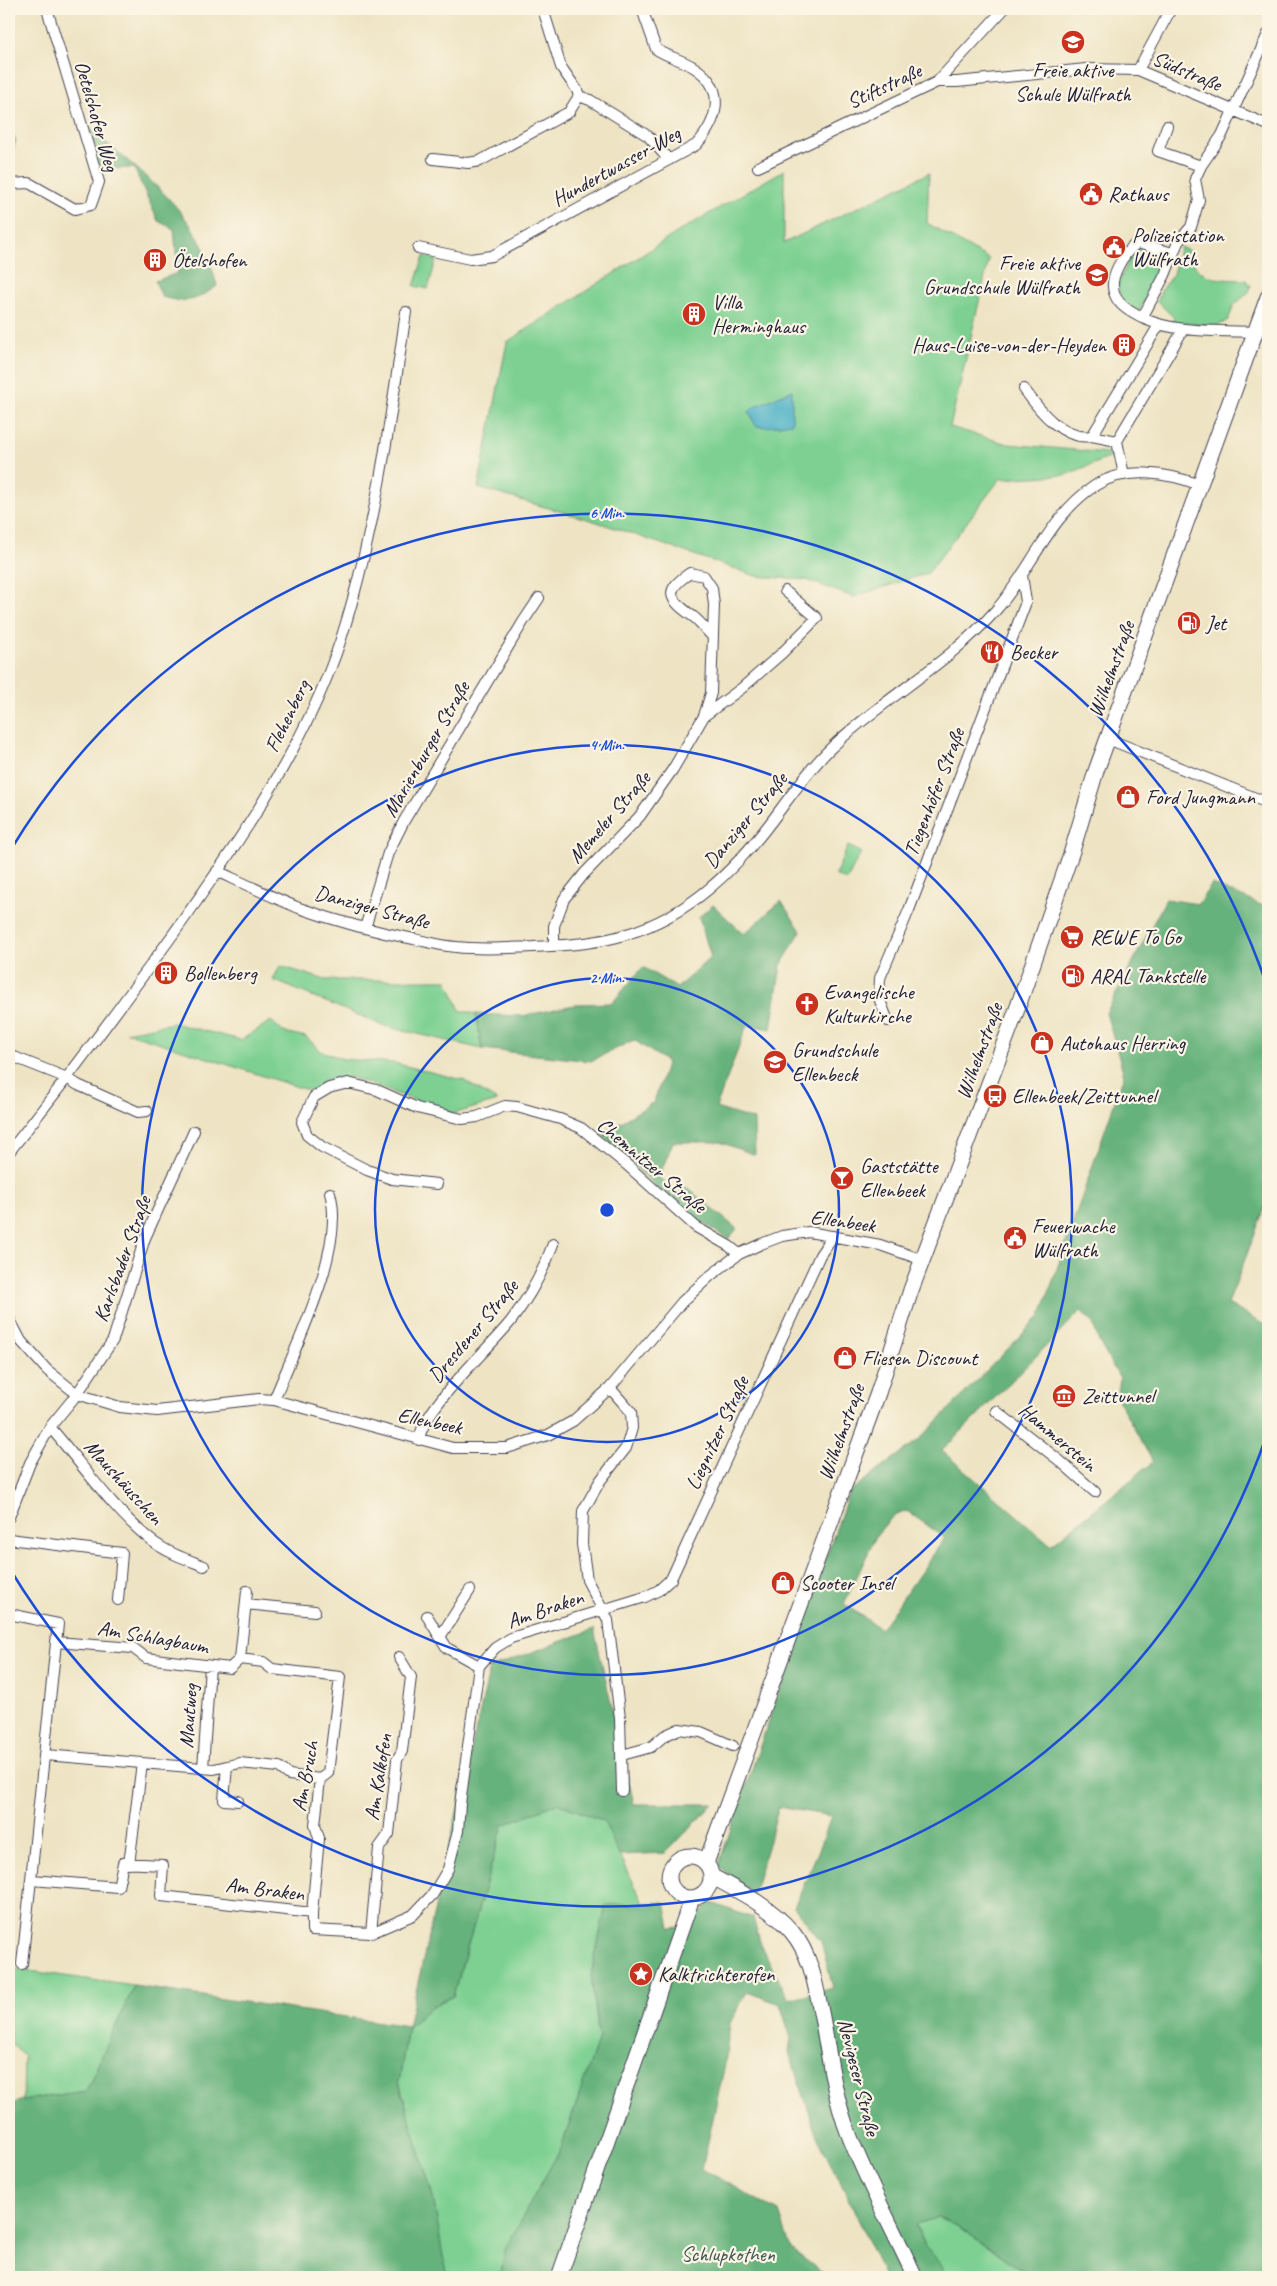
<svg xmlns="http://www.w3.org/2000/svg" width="1277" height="2286" viewBox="0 0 1277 2286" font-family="Caveat,sans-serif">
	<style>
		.green { fill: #7dd092; stroke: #507966 }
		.forest { fill: #66b27c; stroke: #446a5c; fill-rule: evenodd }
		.water { fill: #48b0c7; stroke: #356981 }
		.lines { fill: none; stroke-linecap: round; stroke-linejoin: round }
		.street-casing { stroke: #413f50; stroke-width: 12 }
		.secondary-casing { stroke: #413f50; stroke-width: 17 }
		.street { stroke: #fff; stroke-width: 10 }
		.secondary { stroke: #fff; stroke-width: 15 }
		.ring { fill: none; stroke: #1d4ed8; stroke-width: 2.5 }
		.labels { text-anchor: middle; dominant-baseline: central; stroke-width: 4.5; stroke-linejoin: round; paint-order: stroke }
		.poi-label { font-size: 21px; fill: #22223b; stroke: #fcf5e5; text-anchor: start }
		.street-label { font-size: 21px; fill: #22223b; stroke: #fcf5e5 }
		.park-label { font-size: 21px; fill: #3d5655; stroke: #fcf5e5 }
		.centre { fill: #1d4ed8; stroke: #fcf5e5; stroke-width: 2.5 }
		.ring-label { font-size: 15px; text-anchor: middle; font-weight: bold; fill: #1d4ed8; stroke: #fcf5e5; stroke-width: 4.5; stroke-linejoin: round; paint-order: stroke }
	</style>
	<rect width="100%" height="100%" fill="#fcf5e5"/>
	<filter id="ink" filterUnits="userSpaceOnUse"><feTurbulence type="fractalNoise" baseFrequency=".02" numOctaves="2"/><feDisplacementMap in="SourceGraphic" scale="10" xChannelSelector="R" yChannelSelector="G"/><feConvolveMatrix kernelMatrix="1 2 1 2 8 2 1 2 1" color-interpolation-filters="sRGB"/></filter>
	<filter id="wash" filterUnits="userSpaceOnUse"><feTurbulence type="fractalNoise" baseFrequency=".0096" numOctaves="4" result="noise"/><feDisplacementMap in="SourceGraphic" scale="20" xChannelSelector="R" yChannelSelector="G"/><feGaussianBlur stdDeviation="1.12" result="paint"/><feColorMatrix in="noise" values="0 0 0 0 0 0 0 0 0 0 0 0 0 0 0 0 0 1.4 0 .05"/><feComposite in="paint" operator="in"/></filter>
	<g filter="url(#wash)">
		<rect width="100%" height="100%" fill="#eee4c4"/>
		<path class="green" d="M784,170V243L929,173L927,223L989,259L950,427L1008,444L1119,454L1065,475L1000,479L928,573L853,597L807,580L756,576L594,521L478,488L507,342L681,230Z
			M1140,247L1165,256L1167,262L1138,312L1122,301L1117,285L1133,252Z
			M1180,247L1189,251C1196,282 1220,279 1246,280L1249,285H1251L1249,292L1234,305L1228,320L1218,326L1172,322L1174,318L1157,301L1162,289L1173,274Z
			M424,256L436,260L428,289L414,286Z
			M848,846L861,852L847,880L835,875Z
			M280,966L326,980H447L460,1010L476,1014L482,1049L384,1026L273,980Z
			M271,1021L283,1032L306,1037L321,1051L343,1059L394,1063L463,1080L497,1101L453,1114L351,1077L310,1091L126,1032L173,1023L241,1040Z
			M557,1803L604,1821L643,1903L606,1906L591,1975L599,2038L561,2148L506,2247L500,2277H449L443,2257L433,2197L399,2082L408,2027L432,2006L453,1996L503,1825Z
			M9,1968L134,1986L86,2091L23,2100L24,2057L9,2041Z
			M938,2218L959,2227L1032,2277H945L941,2265L926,2248L915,2223Z"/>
		<path class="forest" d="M82,121C138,173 198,206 217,286C196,301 187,304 162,297L155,281L178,273L174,229L158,221L134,168L96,169Z
			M9,129L16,140L9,163Z
			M1212,884L1268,908V1199L1228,1304L1268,1327V2277H1032L959,2227L938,2218L915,2224L926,2248L941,2265L945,2277H884L860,2223L817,2136L789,2052L791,2038L780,2004L747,1992L730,2023L725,2064L702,2169L779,2212L791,2249L828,2277H500L506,2247L561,2148L599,2038L591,1975L606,1905L665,1902L670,1928L691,1926L709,1902L753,1918L762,1948L789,1999L833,1988L821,1941L794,1907L821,1845L831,1816L779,1807L753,1894L718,1866L849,1492L921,1438L1041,1315L1124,1075L1106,1013L1166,899L1198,904ZM1081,1311L1093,1323L1099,1342L1120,1379L1117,1398L1153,1462L1051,1545L942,1451ZM907,1511L945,1538L881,1629L844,1604L877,1534L893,1516Z
			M781,901L801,931L781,965L771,1029L747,1025L716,1108L754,1120L755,1155L720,1142H673L659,1177L677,1194L686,1187L737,1229L728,1239L676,1206L601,1134L654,1102L667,1062L634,1040L591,1061L482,1049L476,1014L522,1016L579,1004L612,1003L643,967L677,988L711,957L699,917L713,905L744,934Z
			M594,1629L634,1804H713L666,1853L619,1855L604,1821L557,1803L503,1825L453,1996L432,2006L408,2027L399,2082L433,2197L443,2257L449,2277H9V2105L23,2100L86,2091L134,1986L408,2026L490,1668Z"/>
		<path class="water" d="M792,390V423L767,427L756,426L749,412L754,407Z"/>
	</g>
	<g filter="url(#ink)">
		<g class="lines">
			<g class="street-casing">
				<path id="street" d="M1138,70L1171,9
					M937,82H957L1086,69L1138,70L1268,125
					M579,96L590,100L648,136L669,160
					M1167,126L1158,151L1201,166
					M433,159L468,163L480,161L569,112L579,96L577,90L561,67L543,9
					M758,167L937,82L1004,9
					M9,184L29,183L75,209L91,205L99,182L47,9
					M418,248L470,259L492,256L696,145C718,121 727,89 695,68C683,60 668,57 656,49L642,9
					M1142,318C1132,313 1119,306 1115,295C1107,278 1124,253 1137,243L1173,253
					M1254,332C1216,330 1178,334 1142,318L1165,275L1178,242L1191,227L1199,200L1195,179L1201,166L1222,135L1268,34
					M1024,389C1039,410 1063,441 1092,436
					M1117,441L1183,330
					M1124,475L1117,441L1092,436L1159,325
					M704,716L711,693L714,605L712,588L704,576L690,573C660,593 672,601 695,618C701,623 706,630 711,635
					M1108,739L1268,803
					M217,871C245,884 272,897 299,908C336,921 376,932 414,939C428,942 442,946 456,947C481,950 507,948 533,947C565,945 597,944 627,934C689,915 733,872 771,822C790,797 808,770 831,748C883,698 948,665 996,610C1031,571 1049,515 1096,485C1126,466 1168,473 1200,485
					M365,928L388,853L404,821L523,622L539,598
					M554,945V926L564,899L584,874L640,816L673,769L704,716L742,688L782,653L817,618L785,591
					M888,1021L879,998L880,978L909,910L1026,602L1022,575
					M9,1055L67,1078L78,1085L138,1112L147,1111
					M9,1152C58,1091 104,1029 150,966C222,868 303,755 341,639C375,533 390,422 406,312
					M437,1184L392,1179L367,1170L322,1147L307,1135L302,1122L314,1097L329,1088L348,1083L377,1090L417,1108L462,1119L477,1117L505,1106L517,1107L560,1119L581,1128L627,1165L696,1227L729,1246L739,1254
					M9,1318L21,1341L47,1370L77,1394L120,1407L157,1411L259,1399L274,1400L453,1448H507L548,1435L573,1421L610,1388L682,1302L710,1276L739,1254L761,1244L782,1236L809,1232L880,1245L923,1260
					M610,1388L631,1412L632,1428L626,1448L600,1481L583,1511L582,1544L587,1580L608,1620L620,1718L622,1791
					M274,1400C295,1347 346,1248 330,1193
					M996,1411L1060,1461L1095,1492
					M50,1427C80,1462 116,1513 152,1541C168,1553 186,1559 204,1566
					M419,1440C423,1408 489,1349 511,1321C530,1296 543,1273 553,1244
					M9,1517L30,1463L50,1427L77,1394L113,1340L145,1238L194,1131
					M9,1539L122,1553L118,1600
					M246,1604L315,1611
					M9,1614L58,1624L22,1964
					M427,1616L447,1648L479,1666
					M440,1637L470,1590
					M56,1642L133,1648L146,1658L230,1668L240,1659L263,1662L272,1669L340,1677L328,1773L320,1779L315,1825L319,1838L312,1913
					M240,1659L247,1591
					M45,1755L214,1769L240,1763L279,1767L289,1775L320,1779
					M622,1755L651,1747L664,1736L679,1729L701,1732L733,1746
					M227,1766L224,1800L238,1801
					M203,1768L210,1666
					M129,1864L142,1763
					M32,1880L118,1887L123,1863L163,1865L161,1896L312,1913V1930L371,1933L413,1915L433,1894L448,1869L458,1831L460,1804L479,1666L495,1648L511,1638L645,1597L659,1590L671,1579L820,1255L833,1236
					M371,1933L379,1848L389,1834L397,1760L402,1751L411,1677L399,1657"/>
			</g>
			<g class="secondary-casing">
				<path id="secondary" d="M669 1877a21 21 0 1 1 42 0a21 21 0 1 1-42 0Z
					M706,1863L878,1393L911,1290L1016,1012L1072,851L1096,771L1268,297
					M711,1876C739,1891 772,1908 792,1932C812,1956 816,1988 822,2017C829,2055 834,2096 848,2132C867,2182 893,2229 915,2277
					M559,2277L692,1898"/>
			</g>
			<use href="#street" class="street"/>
			<use href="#secondary" class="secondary"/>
		</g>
	</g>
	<g class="ring">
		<circle cx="607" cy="1210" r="232"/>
		<circle cx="607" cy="1210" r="465"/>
		<path d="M1268 1431A697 697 0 0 1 10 1569M10 851A697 697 0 0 1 1268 989"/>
	</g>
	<defs>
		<g id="school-disc" transform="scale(1.25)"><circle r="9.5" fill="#c8321e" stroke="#fcf5e5"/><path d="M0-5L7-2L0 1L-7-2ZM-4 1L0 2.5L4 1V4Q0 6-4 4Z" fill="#fff"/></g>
		<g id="civic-disc" transform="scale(1.25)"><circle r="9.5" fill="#c8321e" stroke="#fcf5e5"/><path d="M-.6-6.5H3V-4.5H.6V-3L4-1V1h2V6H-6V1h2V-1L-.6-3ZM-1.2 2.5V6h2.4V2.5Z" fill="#fff"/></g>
		<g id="building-disc" transform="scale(1.25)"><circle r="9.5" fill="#c8321e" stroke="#fcf5e5"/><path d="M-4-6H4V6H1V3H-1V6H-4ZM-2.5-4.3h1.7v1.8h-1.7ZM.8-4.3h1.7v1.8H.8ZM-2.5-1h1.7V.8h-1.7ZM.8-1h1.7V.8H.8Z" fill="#fff"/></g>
		<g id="fuel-disc" transform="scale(1.25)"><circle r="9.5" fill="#c8321e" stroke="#fcf5e5"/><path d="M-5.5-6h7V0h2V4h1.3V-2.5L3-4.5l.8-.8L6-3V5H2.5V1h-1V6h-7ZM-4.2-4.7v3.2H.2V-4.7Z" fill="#fff"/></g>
		<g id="restaurant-disc" transform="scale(1.25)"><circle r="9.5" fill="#c8321e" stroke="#fcf5e5"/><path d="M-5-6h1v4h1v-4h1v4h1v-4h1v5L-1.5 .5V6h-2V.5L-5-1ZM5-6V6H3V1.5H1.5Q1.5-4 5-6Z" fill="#fff"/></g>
		<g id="shop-disc" transform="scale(1.25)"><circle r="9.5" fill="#c8321e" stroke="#fcf5e5"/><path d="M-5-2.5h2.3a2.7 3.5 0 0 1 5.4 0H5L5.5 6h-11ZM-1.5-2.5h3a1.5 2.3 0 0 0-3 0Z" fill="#fff"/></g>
		<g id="supermarket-disc" transform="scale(1.25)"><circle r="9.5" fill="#c8321e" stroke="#fcf5e5"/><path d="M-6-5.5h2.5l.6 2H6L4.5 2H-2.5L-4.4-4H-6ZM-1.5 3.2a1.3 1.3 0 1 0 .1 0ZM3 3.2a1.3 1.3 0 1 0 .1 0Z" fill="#fff"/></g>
		<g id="church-disc" transform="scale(1.25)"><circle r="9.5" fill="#c8321e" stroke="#fcf5e5"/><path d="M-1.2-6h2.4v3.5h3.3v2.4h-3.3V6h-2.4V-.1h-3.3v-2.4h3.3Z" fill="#fff"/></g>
		<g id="bus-disc" transform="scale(1.25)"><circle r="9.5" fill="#c8321e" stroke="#fcf5e5"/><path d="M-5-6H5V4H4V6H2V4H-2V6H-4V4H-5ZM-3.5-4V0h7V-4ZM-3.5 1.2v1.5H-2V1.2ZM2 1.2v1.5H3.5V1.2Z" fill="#fff"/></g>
		<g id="bar-disc" transform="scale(1.25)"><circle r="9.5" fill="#c8321e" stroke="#fcf5e5"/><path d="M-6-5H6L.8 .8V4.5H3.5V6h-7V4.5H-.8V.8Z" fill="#fff"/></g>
		<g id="museum-disc" transform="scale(1.25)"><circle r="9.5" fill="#c8321e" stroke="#fcf5e5"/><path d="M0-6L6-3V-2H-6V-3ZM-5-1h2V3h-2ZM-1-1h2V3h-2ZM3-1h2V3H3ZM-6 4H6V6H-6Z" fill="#fff"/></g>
		<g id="sight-disc" transform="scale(1.25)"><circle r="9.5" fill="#c8321e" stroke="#fcf5e5"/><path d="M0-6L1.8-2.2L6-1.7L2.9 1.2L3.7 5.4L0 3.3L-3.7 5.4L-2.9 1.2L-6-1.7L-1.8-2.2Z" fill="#fff"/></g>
	</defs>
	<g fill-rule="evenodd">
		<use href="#school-disc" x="1073" y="42"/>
		<use href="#civic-disc" x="1091" y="194"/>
		<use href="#civic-disc" x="1114" y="247"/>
		<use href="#building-disc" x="155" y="260"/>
		<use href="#school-disc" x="1097" y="275"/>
		<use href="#building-disc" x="694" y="314"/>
		<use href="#building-disc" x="1124" y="345"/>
		<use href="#fuel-disc" x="1189" y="623"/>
		<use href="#restaurant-disc" x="992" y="652"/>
		<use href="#shop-disc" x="1128" y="797"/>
		<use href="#supermarket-disc" x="1072" y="937"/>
		<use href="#building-disc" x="166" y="973"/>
		<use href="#fuel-disc" x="1073" y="976"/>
		<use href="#church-disc" x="807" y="1004"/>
		<use href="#shop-disc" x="1042" y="1043"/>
		<use href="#school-disc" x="775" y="1062"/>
		<use href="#bus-disc" x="995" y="1096"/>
		<use href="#bar-disc" x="842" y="1178"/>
		<use href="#civic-disc" x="1015" y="1238"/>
		<use href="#shop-disc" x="845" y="1358"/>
		<use href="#museum-disc" x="1064" y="1396"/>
		<use href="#shop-disc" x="783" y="1583"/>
		<use href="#sight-disc" x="641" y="1974"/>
	</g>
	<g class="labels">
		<g class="poi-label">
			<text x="1073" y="70" text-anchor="middle">Freie aktive<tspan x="1073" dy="24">Schule Wülfrath</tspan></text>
			<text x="1108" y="194">Rathaus</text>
			<text x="1132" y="235">Polizeistation<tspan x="1132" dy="24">Wülfrath</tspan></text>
			<text x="172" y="260">Ötelshofen</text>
			<text x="1080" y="263" text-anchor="end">Freie aktive<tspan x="1080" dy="24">Grundschule Wülfrath</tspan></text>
			<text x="712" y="302">Villa<tspan x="712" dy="24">Herminghaus</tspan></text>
			<text x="1106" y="345" text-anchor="end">Haus-Luise-von-der-Heyden</text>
			<text x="1206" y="623">Jet</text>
			<text x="1010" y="652">Becker</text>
			<text x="1146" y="797">Ford Jungmann</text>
			<text x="1090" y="937">REWE To Go</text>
			<text x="184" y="973">Bollenberg</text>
			<text x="1090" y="976">ARAL Tankstelle</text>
			<text x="824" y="992">Evangelische<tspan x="824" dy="24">Kulturkirche</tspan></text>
			<text x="1060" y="1043">Autohaus Herring</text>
			<text x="792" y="1050">Grundschule<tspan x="792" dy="24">Ellenbeck</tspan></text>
			<text x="1012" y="1096">Ellenbeek/Zeittunnel</text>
			<text x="860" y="1166">Gaststätte<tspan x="860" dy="24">Ellenbeek</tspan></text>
			<text x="1032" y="1226">Feuerwache<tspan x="1032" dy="24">Wülfrath</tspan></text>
			<text x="862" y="1358">Fliesen Discount</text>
			<text x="1082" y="1396">Zeittunnel</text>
			<text x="800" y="1583">Scooter Insel</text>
			<text x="658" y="1974">Kalktrichterofen</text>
		</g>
		<g class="street-label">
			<text transform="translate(1187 71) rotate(23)">Südstraße</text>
			<text transform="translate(884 86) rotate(-25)">Stiftstraße</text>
			<text transform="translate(97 116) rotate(74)">Oetelshofer Weg</text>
			<text transform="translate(616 166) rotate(-29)">Hundertwasser-Weg</text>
			<text transform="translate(1111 669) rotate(-70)">Wilhelmstraße</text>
			<text transform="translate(287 716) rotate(-64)">Flehenberg</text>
			<text transform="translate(426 749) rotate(-60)">Marienburger Straße</text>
			<text transform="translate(934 792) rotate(-69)">Tiegenhöfer Straße</text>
			<text transform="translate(609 817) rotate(-49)">Memeler Straße</text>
			<text transform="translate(745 820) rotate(-50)">Danziger Straße</text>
			<text transform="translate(372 907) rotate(15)">Danziger Straße</text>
			<text transform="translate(979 1051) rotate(-70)">Wilhelmstraße</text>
			<text transform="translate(652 1165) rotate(40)">Chemnitzer Straße</text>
			<text transform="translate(843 1221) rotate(8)">Ellenbeek</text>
			<text transform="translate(122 1259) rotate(-70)">Karlsbader Straße</text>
			<text transform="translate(473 1331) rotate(-50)">Dresdener Straße</text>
			<text transform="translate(430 1421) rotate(12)">Ellenbeek</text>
			<text transform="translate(841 1432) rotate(-70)">Wilhelmstraße</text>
			<text transform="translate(717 1433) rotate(-65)">Liegnitzer Straße</text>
			<text transform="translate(1058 1437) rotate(40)">Hammerstein</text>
			<text transform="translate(124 1482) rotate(48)">Maushäuschen</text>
			<text transform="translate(545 1609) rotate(-19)">Am Braken</text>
			<text transform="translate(153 1637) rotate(10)">Am Schlagbaum</text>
			<text transform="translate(188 1716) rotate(-86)">Mautweg</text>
			<text transform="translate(305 1776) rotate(-79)">Am Bruch</text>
			<text transform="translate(378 1777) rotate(-81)">Am Kalkofen</text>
			<text transform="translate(265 1889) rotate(7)">Am Braken</text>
			<text transform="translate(859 2077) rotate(76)">Nevigeser Straße</text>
		</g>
		<g class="park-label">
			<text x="728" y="2254">Schlupkothen</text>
		</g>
	</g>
	<circle cx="607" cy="1210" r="8" class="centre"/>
	<g class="ring-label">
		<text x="607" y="518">6 Min.</text>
		<text x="607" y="750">4 Min.</text>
		<text x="607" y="983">2 Min.</text>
	</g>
	<rect width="1277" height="2286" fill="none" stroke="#fcf5e5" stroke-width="30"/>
</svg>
